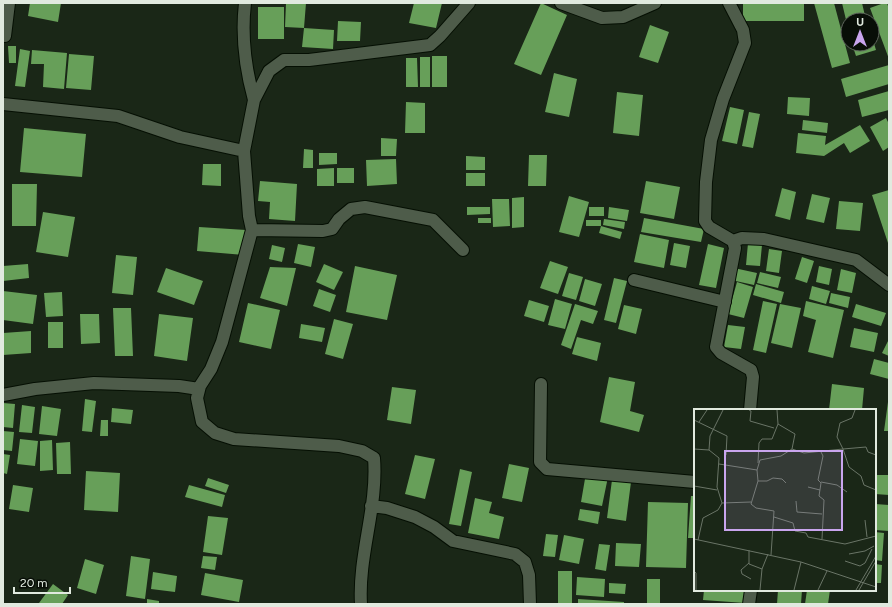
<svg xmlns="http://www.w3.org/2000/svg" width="892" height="607" viewBox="0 0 892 607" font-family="Figtree,sans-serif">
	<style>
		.building { fill: #679f59 }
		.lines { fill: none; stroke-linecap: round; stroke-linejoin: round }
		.street-casing { stroke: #050f03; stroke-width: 14 }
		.street { stroke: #4e5c4a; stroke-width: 12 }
		.inset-road { fill: none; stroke: #6a7567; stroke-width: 1 }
		.view { fill: #c9a5ee; fill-opacity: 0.15; stroke: #c9a5ee; stroke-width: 2 }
		.inset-edge { fill: none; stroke: #e1eadf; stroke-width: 2 }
	</style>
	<rect width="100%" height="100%" fill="#1a2717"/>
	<path class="building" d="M30,3H61L58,22L28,16Z
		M286,3H306L304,28L334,30L333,49L302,47L304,28L285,27Z
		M414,3H442L436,28L409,23Z
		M541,3L567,15L541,75L514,64Z
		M743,3H804V21H743Z
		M814,3H834L850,63L832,68Z
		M842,3H862L866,20H848L847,24Z
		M884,3H887L889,9V59L870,8Z
		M258,7H284V39H258Z
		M338,21L361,22L360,41H337Z
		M650,25L669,32L658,63L639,57Z
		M872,37L876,50L856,56L852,44H872Z
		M8,46H16V63H9Z
		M20,49L30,51L25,87L15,86Z
		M32,50L67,53L64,89L43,87L44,64H31Z
		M69,54L94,56L91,90L66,88Z
		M432,56H447V87H432Z
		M420,57H430V87H420Z
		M406,58H417L418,87H406Z
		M889,65V84L846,97L841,79Z
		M554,73L577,79L569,117L545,112Z
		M889,91V110L862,117L858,100Z
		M617,92L643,95L639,136L613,133Z
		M788,97L810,98L809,116L787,114Z
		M406,102L425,103V133H405Z
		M730,107L744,110L737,144L722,141Z
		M749,112L760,114L753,148L742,146Z
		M886,118L889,124V147L883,151L870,127Z
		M803,120L828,123L827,133L802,130Z
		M860,125L870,141L850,153L844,143L824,156L796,153L798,133L826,136L825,145Z
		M24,128L86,134L82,177L20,172Z
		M381,138L397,139L396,156H381Z
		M304,149L313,150V168H303Z
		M319,153H337V164L319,165Z
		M529,155H547L546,186H528Z
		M466,156L485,157V170H466Z
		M396,159L397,184L367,186L366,160Z
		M203,164H221V186L202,185Z
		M334,168V186H317V169Z
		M337,168H354V183H337Z
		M466,173H485V186H466Z
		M260,181L297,184L295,221L269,219L270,202L258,201Z
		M646,181L680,187L674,219L640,213Z
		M12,184H37L36,226H12Z
		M782,188L796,192L790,220L775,216Z
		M889,190V246L872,195Z
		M812,194L830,198L824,223L806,219Z
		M569,196L589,202L579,237L559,232Z
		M524,197V227L512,228V198Z
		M492,199H509L510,226L493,227Z
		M839,201L863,203L860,231L836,229Z
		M467,207H490V214L467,215Z
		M589,207H604V216H589Z
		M609,207L629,210L627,221L608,218Z
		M43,212L75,217L68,257L36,252Z
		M478,218H491V223H478Z
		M644,218L704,229L701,242L641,232Z
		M604,219L625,222L624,229L603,225Z
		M586,220H601V226H586Z
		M601,226L622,232L620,239L599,233Z
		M199,227L246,230L244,255L197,251Z
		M640,234L669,240L664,268L634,262Z
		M674,243L690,246L686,268L670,265Z
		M748,243L762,245L760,266L746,265Z
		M298,244L315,247L311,267L294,263Z
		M708,244L724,248L716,288L699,285Z
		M272,245L285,248L282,262L269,259Z
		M769,249L782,251L779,273L766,271Z
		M116,255L137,257L133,295L112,293Z
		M802,257L814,261L807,283L795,279Z
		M550,261L568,267L558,294L540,288Z
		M28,264L29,278L3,281V266Z
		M324,264L343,272L334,290L316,282Z
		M355,266L397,275L387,320L346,312Z
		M819,266L832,269L829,285L816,282Z
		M270,267L296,268L287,306L260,298Z
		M166,268L203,281L194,305L157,292Z
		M734,268L757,273L754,285L731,280Z
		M841,269L856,273L852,293L837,290Z
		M760,272L781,277L778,288L757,283Z
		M569,273L583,277L576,300L562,296Z
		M614,278L627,281L616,323L604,320Z
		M585,279L602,284L595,306L579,301Z
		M737,282L753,287L744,318L728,314Z
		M756,284L784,292L781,303L753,295Z
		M812,286L830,291L826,304L809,299Z
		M319,289L336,295L330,312L313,306Z
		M3,291L37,295L33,324L3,320Z
		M62,292L63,316L46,317L44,293Z
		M831,293L850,297L848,308L829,303Z
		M555,299L572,304L565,329L548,325Z
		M529,300L549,306L544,322L524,316Z
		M763,301L777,304L766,353L753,350Z
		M806,301L844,310L833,358L808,352L816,320L803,316Z
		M248,303L280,310L271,349L239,342Z
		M575,304L598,311L593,324L581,320L571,349L561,345Z
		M780,304L801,308L792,348L771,343Z
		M856,304L886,313L881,326L852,317Z
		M624,305L642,309L636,334L618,329Z
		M113,308H131L133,356H115Z
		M80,314H99L100,343L81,344Z
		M159,314L193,318L187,361L154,356Z
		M334,319L353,324L343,359L325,354Z
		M48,322H63V348H48Z
		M301,324L325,328L322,342L299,338Z
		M728,325L745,327L741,349L724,347Z
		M854,328L878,333L874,352L850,347Z
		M31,331V353L3,355V333Z
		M577,337L601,343L597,361L572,354Z
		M889,339V356L882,353Z
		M874,359L889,363V379L870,374Z
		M609,377L635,382L630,411L644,415L639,432L600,422Z
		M832,384L864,388L862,410H829Z
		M392,387L416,390L411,424L387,420Z
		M85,399L96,401L92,432L82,431Z
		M888,402H889V431H884Z
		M3,403L15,404L13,428L3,427Z
		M22,405L35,407L32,433L19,432Z
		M42,406L61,409L57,436L39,434Z
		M112,408L133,410L131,424L111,422Z
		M101,420H108V436H100Z
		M3,431L14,432L12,451L3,450Z
		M20,439L38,441L35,466L17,464Z
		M52,440L53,470L40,471V441Z
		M70,442L71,474H57L56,443Z
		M3,454L10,455L7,474L3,473Z
		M415,455L435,459L425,499L405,494Z
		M509,464L529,468L522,502L502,498Z
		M460,469L472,472L461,526L449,524Z
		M86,471L120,473L118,512L84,510Z
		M586,473L608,477L602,506L581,502Z
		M875,475H889V495L875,494Z
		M208,478L229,485L226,493L205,486Z
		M612,480L631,482L626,521L607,518Z
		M13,485L33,488L29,512L9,509Z
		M189,485L225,495L222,507L185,497Z
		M691,496H695V538H688Z
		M475,498L492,502L489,513L504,517L499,539L468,533Z
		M648,502L688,503L686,568L646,567Z
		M875,504L889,505V531L875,530Z
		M580,509L600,512L598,524L578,520Z
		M208,516L228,518L222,555L203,552Z
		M875,532L884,533L882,561L875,560Z
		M546,534L558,535L555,557L543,556Z
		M564,535L584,539L579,564L559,560Z
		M616,543L641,544L639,567L615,566Z
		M599,544L610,545L606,571L595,569Z
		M131,556L150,559L145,599L126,596Z
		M203,556L217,557L215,570L201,568Z
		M85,559L104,565L96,594L77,588Z
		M875,564L882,565L881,583H875Z
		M558,571H572V604H558Z
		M153,572L177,576L175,592L151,589Z
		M205,573L243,580L239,602L201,595Z
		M577,577L605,579L604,597L576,595Z
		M647,579H660V604H647Z
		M609,583L626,584L625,594L609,593Z
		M53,584L68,595L62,604H41L39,603Z
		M704,590H746L745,603L703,600Z
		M778,590H802L801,604H777Z
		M807,590H830L828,604H805Z
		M147,599L159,601V604H147Z
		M578,599L624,602V604H578Z"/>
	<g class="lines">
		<g class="street-casing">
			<path id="street" d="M245,3C241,37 245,67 254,100
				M561,3L602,18L623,17L655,3
				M729,3L743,30L745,43L723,99L711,140L706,182L705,221L709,227L733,241L735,248L716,347L721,353L751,370L753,377L750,410
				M5,36L9,3
				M3,104L118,116L180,137L244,151
				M252,230L323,231L332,229L339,219L351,209L365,207L433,220L463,250
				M733,241L742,238L764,239L856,260L889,285
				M634,280L725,302
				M541,384L540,462L547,469L695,482
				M3,395L35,389L94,383L179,386L199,389
				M371,506L387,508L415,517L434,527L453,541L515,554L525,562L529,575L530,604
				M361,604C358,555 378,507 374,458L362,451L339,446L234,439L215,433L202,422L197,398L200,386L211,369L222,342L252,230L249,216L244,151L254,100L269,71L284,60H309L430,45L440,36L469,3
				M749,604L751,590"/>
		</g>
		<use href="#street" class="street"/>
	</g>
	<g transform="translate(694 409)">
		<rect width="182" height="182" fill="#1a2717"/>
		<path class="inset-road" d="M55,1L57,2L56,12L80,19M0,11L33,27L32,46M5,13L13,1M84,15L101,25L98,40M0,40L15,41M126,41L129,47L124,71L127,74L125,87L130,91L128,130M182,46L174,43L172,38L149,40L155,58L167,67L170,76L182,81M64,54L65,34L68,30H78L84,15L83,1M25,55L63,61M64,72H73L79,69L88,70L92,74M127,73L143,76L153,83M0,77L23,81M114,78L126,81M102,92L103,103L128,105M28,94L57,93M80,108L99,114L101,122L112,124L114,128L151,135L182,127M171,111L173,128M0,130L107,153L182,178M4,131L9,109L24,101L28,94L23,78L25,49L15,41L16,27L29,1M55,141V155L68,160M155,145L171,142L180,137M77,146L80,102L62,99L57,95L64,72L63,61L66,51L87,47L98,40L110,44L149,40L143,28L146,14L158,9L161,1M151,152L166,157L171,154L178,140M55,154L47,161L48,165L57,170M0,162L2,164V181M66,181L68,160L74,145M100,181L107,153M124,181L133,162M162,181L182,147M165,181L182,152"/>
		<path class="view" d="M31,42H148V121H31Z"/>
		<rect width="182" height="182" class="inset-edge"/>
	</g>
	<rect width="892" height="607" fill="none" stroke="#e1eadf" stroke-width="8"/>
	<g transform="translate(860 32)"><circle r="19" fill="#080e07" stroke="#5f665d"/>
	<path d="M0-3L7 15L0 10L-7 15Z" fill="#c9a5ee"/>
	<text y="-6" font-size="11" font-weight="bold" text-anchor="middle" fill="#e1eadf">U</text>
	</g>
	<path d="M14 587v6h56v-6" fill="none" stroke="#e1eadf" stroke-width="2"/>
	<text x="20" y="587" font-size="12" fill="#e1eadf" stroke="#080e07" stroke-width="3" paint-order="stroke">20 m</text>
</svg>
